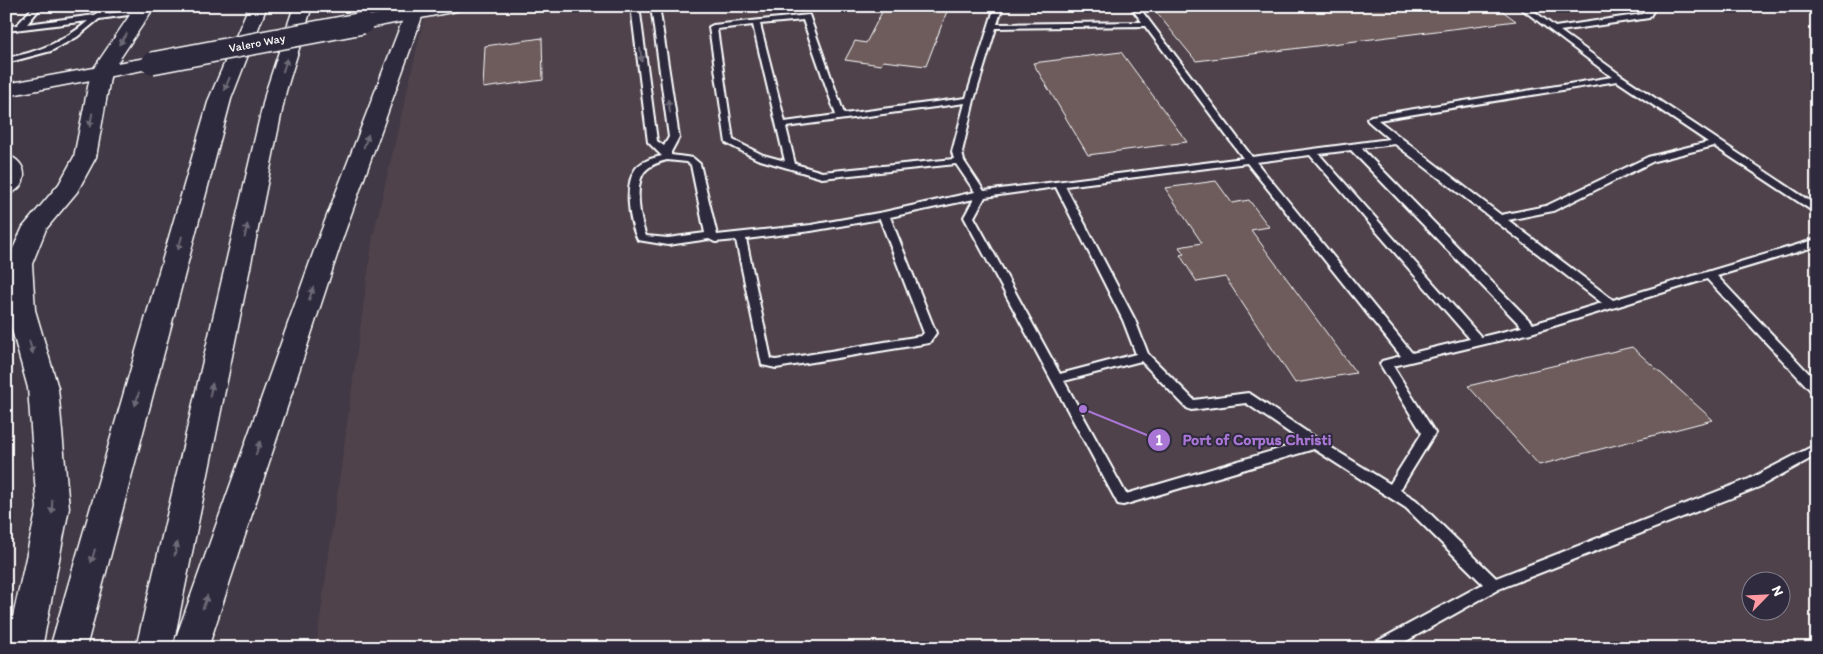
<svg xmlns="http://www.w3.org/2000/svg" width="1823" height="654" viewBox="0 0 1823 654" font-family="Itim,sans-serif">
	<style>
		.built { fill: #4f434c; fill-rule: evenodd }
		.building { fill: #6e5b5b; stroke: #fff }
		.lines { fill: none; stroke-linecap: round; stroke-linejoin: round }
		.lane-casing { stroke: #fff; stroke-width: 4 }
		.secondary-casing { stroke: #fff; stroke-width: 3 }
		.highway-casing { stroke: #fff; stroke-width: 3 }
		.lane { fill: #2f2a3d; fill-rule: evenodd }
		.secondary { fill: #2f2a3d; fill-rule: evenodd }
		.highway { fill: #2f2a3d; fill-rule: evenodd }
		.secondary-bridge-casing { stroke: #fff; stroke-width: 24; stroke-linecap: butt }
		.secondary-bridge { stroke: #2f2a3d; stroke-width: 21 }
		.oneway { fill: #6d6a77 }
		.labels { text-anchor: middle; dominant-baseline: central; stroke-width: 4; stroke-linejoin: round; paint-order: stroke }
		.far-street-label { font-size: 12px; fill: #fff; stroke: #2f2a3d }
		.leader { fill: none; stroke: #a976d5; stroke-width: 2 }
		.callout-dot { fill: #a976d5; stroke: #2f2a3d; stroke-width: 2 }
		.mark-label { font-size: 15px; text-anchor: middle; font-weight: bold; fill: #fff }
		.callout-label { font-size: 16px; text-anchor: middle; font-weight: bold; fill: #a976d5; stroke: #2f2a3d; stroke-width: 4; stroke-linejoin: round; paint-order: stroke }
	</style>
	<rect width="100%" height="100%" fill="#423946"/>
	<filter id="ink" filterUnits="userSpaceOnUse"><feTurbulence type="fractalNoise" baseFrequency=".02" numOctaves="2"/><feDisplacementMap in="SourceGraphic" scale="10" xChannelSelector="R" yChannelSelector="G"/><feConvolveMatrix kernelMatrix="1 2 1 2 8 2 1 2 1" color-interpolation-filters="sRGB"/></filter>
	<g filter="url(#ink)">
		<path class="built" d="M427,6H1817V648H316L373,236ZM1750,582H1780V612H1750Z"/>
		<path class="building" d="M885,6H949L926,66L883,61L881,65L845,60L855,41L866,43Z
			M1203,6H1496L1516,21L1196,61L1156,12Z
			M542,38L543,80L483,88L485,46Z
			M1121,52L1187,142L1088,155L1033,63Z
			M1216,181L1232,203L1249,200L1269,227L1251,230L1356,373L1295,383L1225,277L1197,282L1180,255L1184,254L1179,247L1202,243L1165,188Z
			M1632,347L1713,420L1539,465L1468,386Z"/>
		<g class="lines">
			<g class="lane-casing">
				<path id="lane" d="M34,6H42L27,24L95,15L103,6H111L104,14L143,9L147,11L143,13L99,19L77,37L51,51L6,63V58C36,53 65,41 88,21L6,31V27L17,25Z
					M631,6H639L657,141L664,146L669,137L651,6H659L679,137L671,152V155L693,158L700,164L717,235L811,225L884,212L975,192L956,164L822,178L757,159L726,143L709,27L713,25L809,15L844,114L966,98L995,6H1003L997,24L1142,22L1130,6H1138L1252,157L1389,139L1368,121L1367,119L1371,116L1612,77L1518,6H1527L1555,27L1643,14L1648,6H1656L1649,18L1560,31L1622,76L1817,206V214L1714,146L1654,161L1553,211L1508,220L1613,300L1817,239V246L1717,276L1817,382V394L1813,393L1707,279L1531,333L1393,366L1435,433L1400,490L1416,500L1496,578L1749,479L1817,444V455L1759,487L1499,589L1394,648H1372L1374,643L1483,584L1406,508L1314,449L1123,505L1118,504L964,217L974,199L890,217L936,333L929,343L776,368L762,365L736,240L715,242L709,239L668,245L638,240C629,223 623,183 637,167C644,160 653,158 662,156L648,142ZM803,20L836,115L785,122L760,24ZM753,25L785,161L763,155L733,140L717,29ZM1145,26L1243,158L984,191L964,161L962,152L974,100L996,28ZM1617,81L1708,142L1648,157L1546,206L1501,215L1378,120ZM965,103L952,152L954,159L822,172L795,164L786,127ZM1395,144L1602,303L1533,324L1361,148ZM1351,150L1522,327L1481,337L1319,154ZM1310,155L1470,339L1412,353L1256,162ZM667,160L687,162L691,165L705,233L668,238L646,236C640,221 633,182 646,170C652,164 659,162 667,160ZM1247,163L1401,356L1382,361L1380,364L1422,433L1390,484L1319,440L1252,395L1248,393L1194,400L1148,354L1135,320L1065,186ZM1056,187L1123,320L1136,354L1060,374L974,217L985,197ZM880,219L924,333L921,336L776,360L771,359L746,239L811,231ZM1141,361L1187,408L1191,410L1246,403L1303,442L1126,494L1064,381Z"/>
			</g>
			<g class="secondary-casing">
				<path id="secondary" d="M136,6H155L117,63L152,57L159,59L162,63L159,67L6,96V84L94,68Z
					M421,6H461L459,10L452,12L363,29L356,27L353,23L356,19L363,17Z
					M6,155C30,161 30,189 6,195Z"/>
			</g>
			<g class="highway-casing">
				<path id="highway" d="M249,6H267L231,99L86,648H50L209,99Z
					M294,6H312L286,91L173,646L320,234L405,14L407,10H421L423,14L344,234L208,648H136L266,91Z
					M101,66L108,68L111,72L96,157L77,192L46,229L32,264L35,310L58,388L69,508L42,648H6L37,508L28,388L6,308V264L23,227L59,184L74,157L91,72L94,68Z"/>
			</g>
			<use href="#lane" class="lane"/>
			<use href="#secondary" class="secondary"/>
			<use href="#highway" class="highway"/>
			<g class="secondary-bridge-casing">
				<path id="secondary-bridge" d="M152,63L363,23"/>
			</g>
			<use href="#secondary-bridge" class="secondary-bridge"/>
		</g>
		<defs><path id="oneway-solid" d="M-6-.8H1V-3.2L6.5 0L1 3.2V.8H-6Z" transform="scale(1.25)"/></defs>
		<g class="oneway">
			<use href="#oneway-solid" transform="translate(123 39) rotate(125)"/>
			<use href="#oneway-solid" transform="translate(641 55) rotate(83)"/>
			<use href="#oneway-solid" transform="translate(285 65) rotate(-72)"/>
			<use href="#oneway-solid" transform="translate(227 84) rotate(112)"/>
			<use href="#oneway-solid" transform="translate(669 106) rotate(-99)"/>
			<use href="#oneway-solid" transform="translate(91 120) rotate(100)"/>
			<use href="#oneway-solid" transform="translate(366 141) rotate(-70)"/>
			<use href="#oneway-solid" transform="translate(246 231) rotate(-78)"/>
			<use href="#oneway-solid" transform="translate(180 243) rotate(106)"/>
			<use href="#oneway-solid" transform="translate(311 294) rotate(-71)"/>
			<use href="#oneway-solid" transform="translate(31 347) rotate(74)"/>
			<use href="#oneway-solid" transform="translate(211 390) rotate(-78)"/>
			<use href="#oneway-solid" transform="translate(137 399) rotate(106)"/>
			<use href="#oneway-solid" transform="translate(258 448) rotate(-71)"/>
			<use href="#oneway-solid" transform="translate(52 507) rotate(92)"/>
			<use href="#oneway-solid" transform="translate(176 549) rotate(-78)"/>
			<use href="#oneway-solid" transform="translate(93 556) rotate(106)"/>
			<use href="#oneway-solid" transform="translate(205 602) rotate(-71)"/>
		</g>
	</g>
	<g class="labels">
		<g class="far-street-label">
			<text transform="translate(257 43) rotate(-11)">Valero Way</text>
		</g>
	</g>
	<path class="leader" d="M1083 409L1159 440"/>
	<g class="callout-dot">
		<circle cx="1083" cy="409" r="5"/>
		<circle cx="1159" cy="440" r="12"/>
	</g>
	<g class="mark-label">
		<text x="1159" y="445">1</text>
	</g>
	<g class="callout-label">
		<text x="1257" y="445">Port of Corpus Christi</text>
	</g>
	<rect width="1823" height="654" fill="none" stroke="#2f2a3d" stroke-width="25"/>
	<rect x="12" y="12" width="1798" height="629" fill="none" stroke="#fff" stroke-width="2" filter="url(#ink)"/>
	<g transform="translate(1766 596) rotate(66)"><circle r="24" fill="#2f2a3d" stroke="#827f8b"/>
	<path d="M0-4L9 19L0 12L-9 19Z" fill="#ff9aa2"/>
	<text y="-8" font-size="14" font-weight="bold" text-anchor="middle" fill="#ffffff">N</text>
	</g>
</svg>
